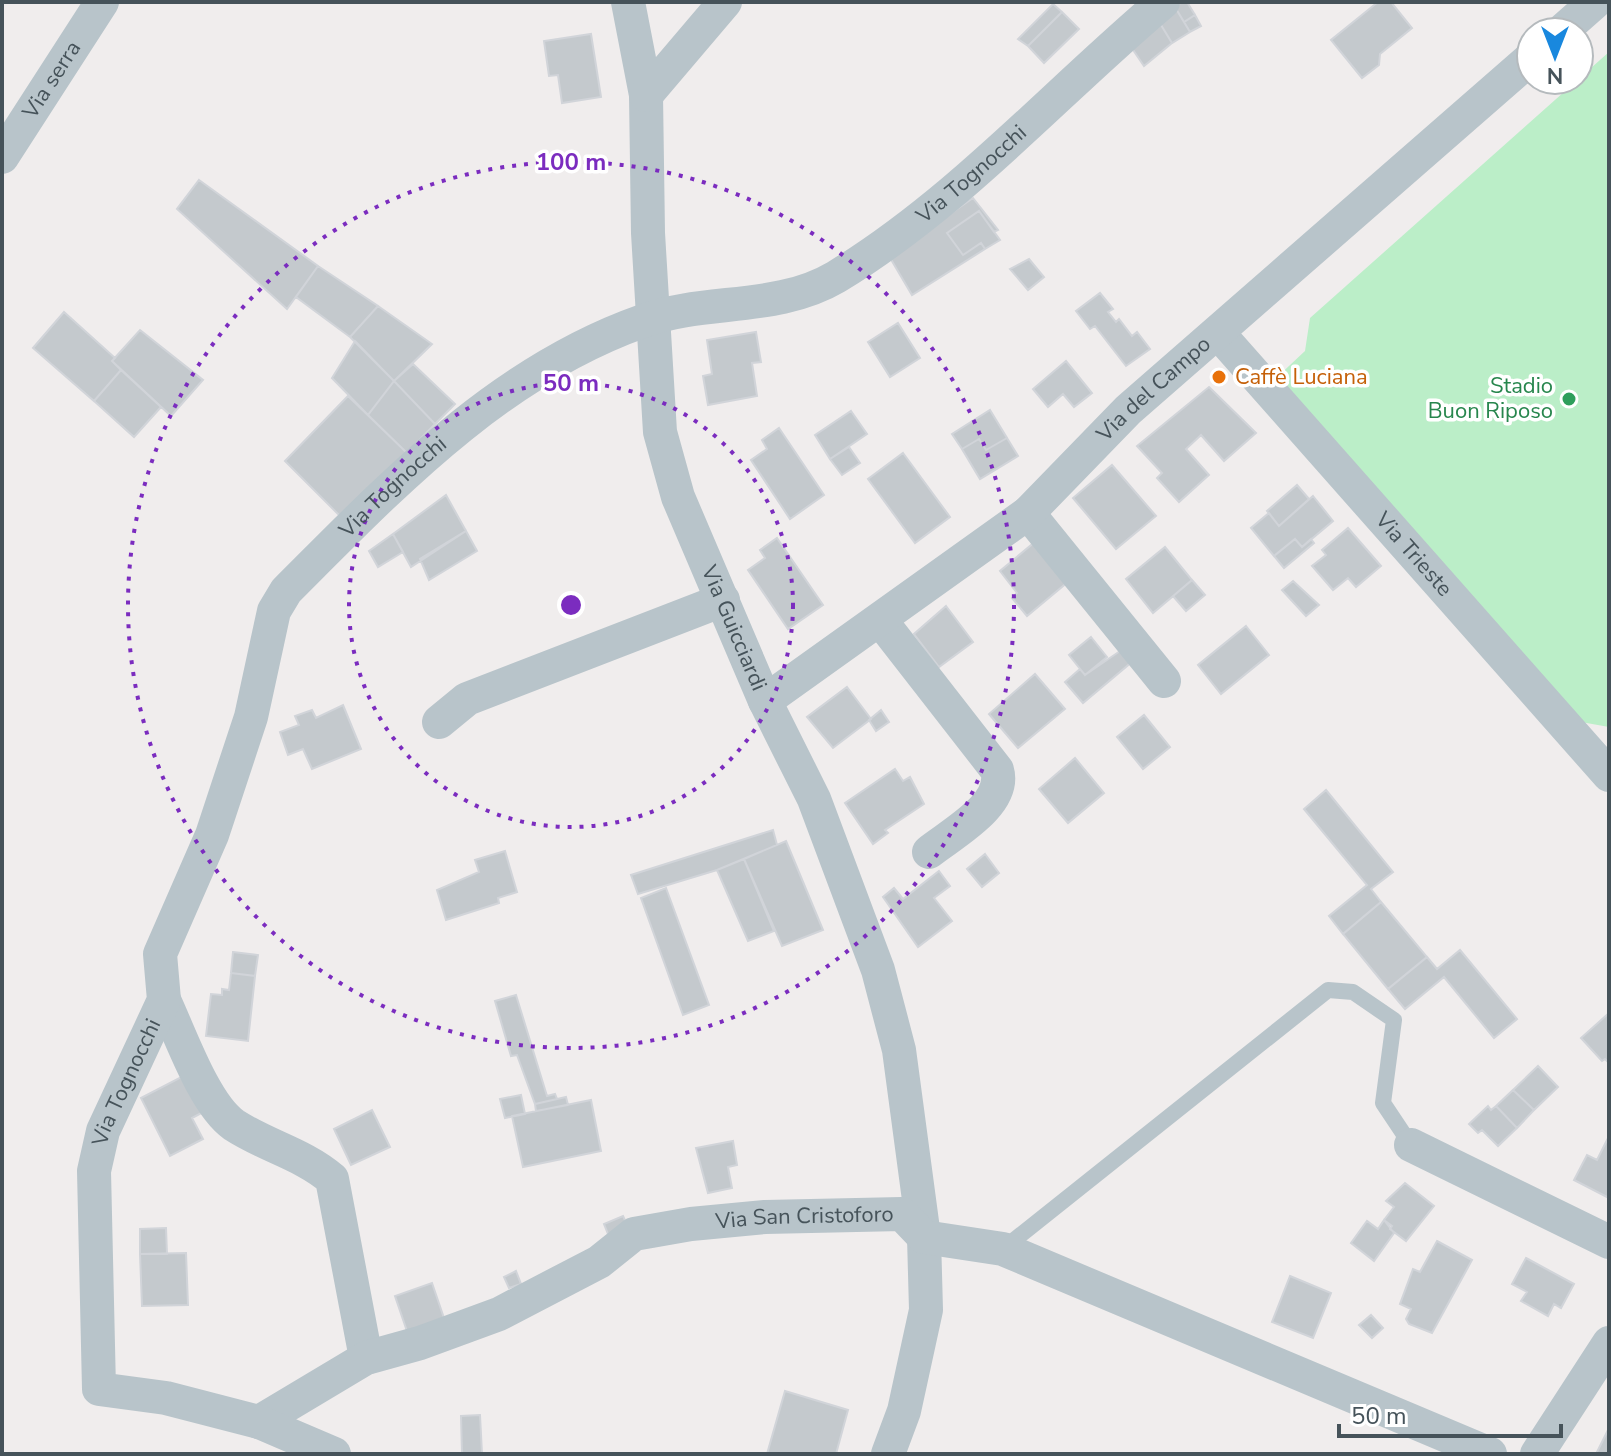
<svg xmlns="http://www.w3.org/2000/svg" width="1611" height="1456" viewBox="0 0 1611 1456" font-family="'Nunito Sans',sans-serif">
	<style>
		.green { fill: #bbeec8 }
		.building { fill: #c4c9cd; stroke: #d1d4d9; stroke-width: 2 }
		.lines { fill: none; stroke-linecap: round; stroke-linejoin: round }
		.service { stroke: #b8c4ca; stroke-width: 16 }
		.minor { stroke: #b8c4ca; stroke-width: 34 }
		.ring { fill: none; stroke: #7b2cbf; stroke-width: 4; stroke-dasharray: 4 8 }
		.food-dot { fill: #e8710a; stroke: #fff; stroke-width: 3 }
		.leisure-dot { fill: #2e9e5b; stroke: #fff; stroke-width: 3 }
		.labels { text-anchor: middle; dominant-baseline: central; stroke-width: 7; stroke-linejoin: round; paint-order: stroke }
		.street-label { font-size: 22px; fill: #46535a; stroke: #fff }
		.food-label { font-size: 22px; fill: #c56008; stroke: #fff; text-anchor: start }
		.leisure-label { font-size: 22px; fill: #27864d; stroke: #fff; text-anchor: end }
		.centre { fill: #7b2cbf; stroke: #fff; stroke-width: 4 }
		.ring-label { font-size: 24px; text-anchor: middle; font-weight: bold; fill: #7b2cbf; stroke: #fff; stroke-width: 7; stroke-linejoin: round; paint-order: stroke }
	</style>
	<rect width="100%" height="100%" fill="#f0eded"/>
	<path class="green" d="M1609,52V727L1581,722L1274,380L1305,351L1310,318Z"/>
	<path class="building" d="M1182,2H1187L1195,15L1184,22L1175,7Z
		M1378,2H1391L1412,28L1380,54L1379,65L1362,78L1331,40Z
		M1053,4L1062,12L1028,46L1018,39Z
		M1175,7L1190,32L1172,43L1158,20Z
		M1062,12L1079,29L1044,63L1028,46Z
		M1195,15L1201,26L1190,32L1184,22Z
		M1158,20L1172,43L1144,66L1127,41Z
		M591,34L601,97L562,103L558,75L549,76L544,41Z
		M199,180L318,266L287,309L177,209Z
		M973,198L998,230L994,232L979,211L947,233L963,255L981,243L985,249L912,295L889,256Z
		M979,211L1000,240L985,249L981,243L963,255L947,233Z
		M1029,259L1044,277L1028,290L1010,269Z
		M318,266L378,306L350,337L296,297Z
		M1100,293L1113,309L1108,312L1116,322L1119,319L1132,336L1137,332L1150,349L1126,366L1095,326L1090,329L1076,311Z
		M378,306L432,344L394,381L350,337Z
		M64,312L115,358L112,361L121,370L94,401L33,348Z
		M898,323L920,358L890,377L868,342Z
		M140,330L203,380L171,416L112,361Z
		M756,332L761,362L752,363L757,396L708,405L703,376L712,374L707,340Z
		M355,341L394,381L368,415L332,378Z
		M1066,361L1092,393L1074,407L1063,394L1048,407L1033,389Z
		M413,364L455,404L435,424L394,381Z
		M121,370L161,407L134,437L94,401Z
		M394,381L435,424L407,453L368,415Z
		M1209,387L1256,433L1224,461L1201,435L1186,449L1209,475L1179,502L1157,478L1162,473L1137,446Z
		M348,396L407,453L343,519L285,461Z
		M990,410L1007,438L986,450L979,439L962,449L952,434Z
		M851,411L867,434L830,459L815,435Z
		M779,428L824,495L790,519L751,460L767,449L762,440Z
		M1007,438L1018,456L980,479L962,449L979,439L986,450Z
		M849,447L860,463L842,475L830,459Z
		M903,453L950,517L915,543L868,479Z
		M1112,465L1156,516L1116,549L1073,498Z
		M1297,485L1309,499L1279,526L1267,511Z
		M446,495L466,531L411,567L393,534Z
		M1313,496L1333,521L1302,547L1295,539L1274,556L1251,528L1269,513L1279,526Z
		M1348,528L1381,566L1356,587L1348,578L1333,590L1312,566L1326,555L1322,550Z
		M466,531L477,551L429,580L420,559Z
		M393,534L403,552L378,567L369,551Z
		M777,538L823,605L788,629L748,570L765,558L760,550Z
		M1295,539L1302,547L1311,539L1314,543L1284,568L1274,556Z
		M1036,541L1069,581L1027,616L1012,598L1017,593L1000,571Z
		M1165,547L1192,580L1153,613L1126,579Z
		M1192,580L1205,595L1186,611L1173,596Z
		M1293,581L1319,605L1306,616L1282,590Z
		M946,606L973,642L939,667L914,634Z
		M1246,626L1269,655L1221,694L1198,665Z
		M1091,637L1107,657L1085,675L1069,655Z
		M1123,649L1133,661L1083,703L1065,682L1080,669L1085,675Z
		M1035,674L1065,709L1018,748L989,714Z
		M847,687L871,719L833,748L807,717Z
		M343,705L361,749L312,769L303,749L288,755L280,732L299,725L295,716L312,710L316,718Z
		M881,710L889,722L876,731L869,720Z
		M1144,715L1170,747L1143,769L1117,737Z
		M1075,758L1104,793L1068,823L1039,789Z
		M895,769L903,781L910,777L924,804L885,830L888,833L873,844L845,803Z
		M1326,790L1393,872L1371,889L1381,902L1343,934L1329,916L1367,885L1304,809Z
		M773,830L777,845L717,870L638,894L631,875Z
		M786,841L823,930L782,946L744,859Z
		M505,851L517,892L498,898L499,903L446,920L437,890L479,872L475,860Z
		M985,854L999,873L982,887L967,869Z
		M744,859L774,931L748,941L717,870Z
		M939,871L950,886L934,898L952,921L918,947L883,897L894,888L903,899Z
		M666,888L709,1005L683,1015L641,898Z
		M1381,902L1427,957L1388,989L1343,934Z
		M1460,950L1517,1019L1494,1038L1444,977L1405,1009L1388,989L1427,957L1437,969Z
		M233,952L258,955L255,976L231,973Z
		M231,973L255,976L248,1041L206,1036L211,994L222,995V989L229,990Z
		M516,995L547,1096L555,1094L557,1099L535,1104L517,1055L511,1056L495,1001Z
		M1609,1013V1063L1605,1059L1602,1061L1581,1038Z
		M1538,1066L1558,1087L1534,1110L1513,1090Z
		M189,1073L207,1110L192,1118L203,1139L170,1156L141,1098Z
		M1513,1090L1534,1110L1517,1128L1496,1106Z
		M521,1095L525,1114L505,1118L500,1099Z
		M566,1097L568,1105L536,1111L535,1104Z
		M591,1100L601,1151L523,1167L512,1116Z
		M1488,1106L1491,1110L1496,1106L1517,1128L1498,1146L1482,1130L1478,1133L1469,1124Z
		M372,1110L390,1147L351,1165L334,1129Z
		M1607,1140L1609,1142V1198L1574,1180L1587,1155L1597,1160Z
		M733,1141L737,1165L728,1167L732,1188L708,1193L696,1148Z
		M1405,1183L1434,1206L1406,1241L1390,1229L1392,1226L1384,1220L1394,1207L1386,1201Z
		M623,1216L632,1236L612,1244L604,1224Z
		M1384,1220L1394,1233L1374,1261L1351,1243L1367,1221L1378,1229Z
		M166,1228L167,1254H140V1229Z
		M1437,1241L1472,1260L1432,1333L1409,1324L1406,1319L1411,1309L1400,1304L1413,1269L1420,1272Z
		M186,1253L188,1305L142,1306L140,1254Z
		M1526,1258L1574,1284L1561,1308L1554,1304L1548,1316L1521,1301L1527,1292L1512,1284Z
		M516,1271L521,1284L509,1288L504,1277Z
		M1290,1276L1331,1293L1313,1338L1272,1322Z
		M432,1283L447,1327L410,1340L395,1296Z
		M1371,1315L1383,1328L1372,1338L1359,1325Z
		M785,1391L848,1410L836,1454H767Z
		M480,1415L482,1454H462L461,1416Z
		M1609,1428V1454H1596Z"/>
	<g class="lines">
		<path class="service" d="M1003,1249L1328,990L1353,992L1394,1020L1383,1103L1411,1145"/>
		<g class="minor">
			<path id="s1" d="M628,2L646,95L648,233L660,432L678,497L765,701L814,799L878,970L899,1050L924,1237L926,1310L904,1411L888,1454"/>
			<path d="M1561,32L1595,2"/>
			<path d="M646,95L725,2"/>
			<path id="s2" d="M2,157L102,2"/>
			<path id="s3" d="M1219,334L1609,775"/>
			<path d="M1028,513L1164,681"/>
			<path d="M881,621L997,770C1007,804 953,833 929,852"/>
			<path id="s4" d="M765,701L1028,513L1128,410L1531,58"/>
			<path d="M439,722L467,699L723,600"/>
			<path d="M164,1000C180,1034 204,1104 234,1125C266,1146 303,1154 332,1179L366,1358"/>
			<path d="M1411,1145L1609,1242"/>
			<path id="s5" d="M259,1422L366,1358L420,1343L499,1314L599,1262L634,1234L691,1224L765,1217L902,1214L924,1237L1003,1249L1490,1454"/>
			<path id="s6" d="M334,1454L259,1422L166,1398L99,1389L94,1171L103,1131L164,1000L160,954L212,835L251,717L274,611L286,591C392,485 498,372 643,321C705,298 777,312 836,277C959,202 1054,94 1163,2"/>
			<path d="M1537,1454L1609,1343"/>
		</g>
	</g>
	<g class="ring">
		<circle cx="571" cy="605" r="222"/>
		<circle cx="571" cy="605" r="443"/>
	</g>
	<circle class="food-dot" cx="1219" cy="377" r="8"/>
	<circle class="leisure-dot" cx="1569" cy="399" r="8"/>
	<g class="labels">
		<g class="street-label">
			<text stroke="none"><textPath href="#s2" startOffset="92">Via serra</textPath></text>
			<text stroke="none"><textPath href="#s6" startOffset="1902">Via Tognocchi</textPath></text>
			<text stroke="none"><textPath href="#s4" startOffset="500">Via del Campo</textPath></text>
			<text stroke="none"><textPath href="#s6" startOffset="1230">Via Tognocchi</textPath></text>
			<text stroke="none"><textPath href="#s3" startOffset="294">Via Trieste</textPath></text>
			<text stroke="none"><textPath href="#s1" startOffset="642">Via Guicciardi</textPath></text>
			<text stroke="none"><textPath href="#s6" startOffset="558">Via Tognocchi</textPath></text>
			<text stroke="none"><textPath href="#s5" startOffset="594">Via San Cristoforo</textPath></text>
		</g>
		<g class="food-label">
			<text x="1235" y="377">Caffè Luciana</text>
		</g>
		<g class="leisure-label">
			<text x="1553" y="386">Stadio<tspan x="1553" dy="25">Buon Riposo</tspan></text>
		</g>
	</g>
	<circle cx="571" cy="605" r="12" class="centre"/>
	<g class="ring-label">
		<text x="571" y="170">100 m</text>
		<text x="571" y="391">50 m</text>
	</g>
	<rect width="1611" height="1456" fill="none" stroke="#46535a" stroke-width="8"/>
	<g transform="translate(1555 56) rotate(180)"><circle r="38" fill="#ffffff" stroke="#b5babd" stroke-width="2"/>
	<path d="M0-6L14 30L0 20L-14 30Z" fill="#1988de"/>
	<text y="-12" font-size="22" font-weight="bold" text-anchor="middle" fill="#46535a">N</text>
	</g>
	<path d="M1339 1424v12h222v-12" fill="none" stroke="#46535a" stroke-width="4"/>
	<text x="1351" y="1424" font-size="24" fill="#46535a" stroke="#ffffff" stroke-width="6" paint-order="stroke">50 m</text>
</svg>
